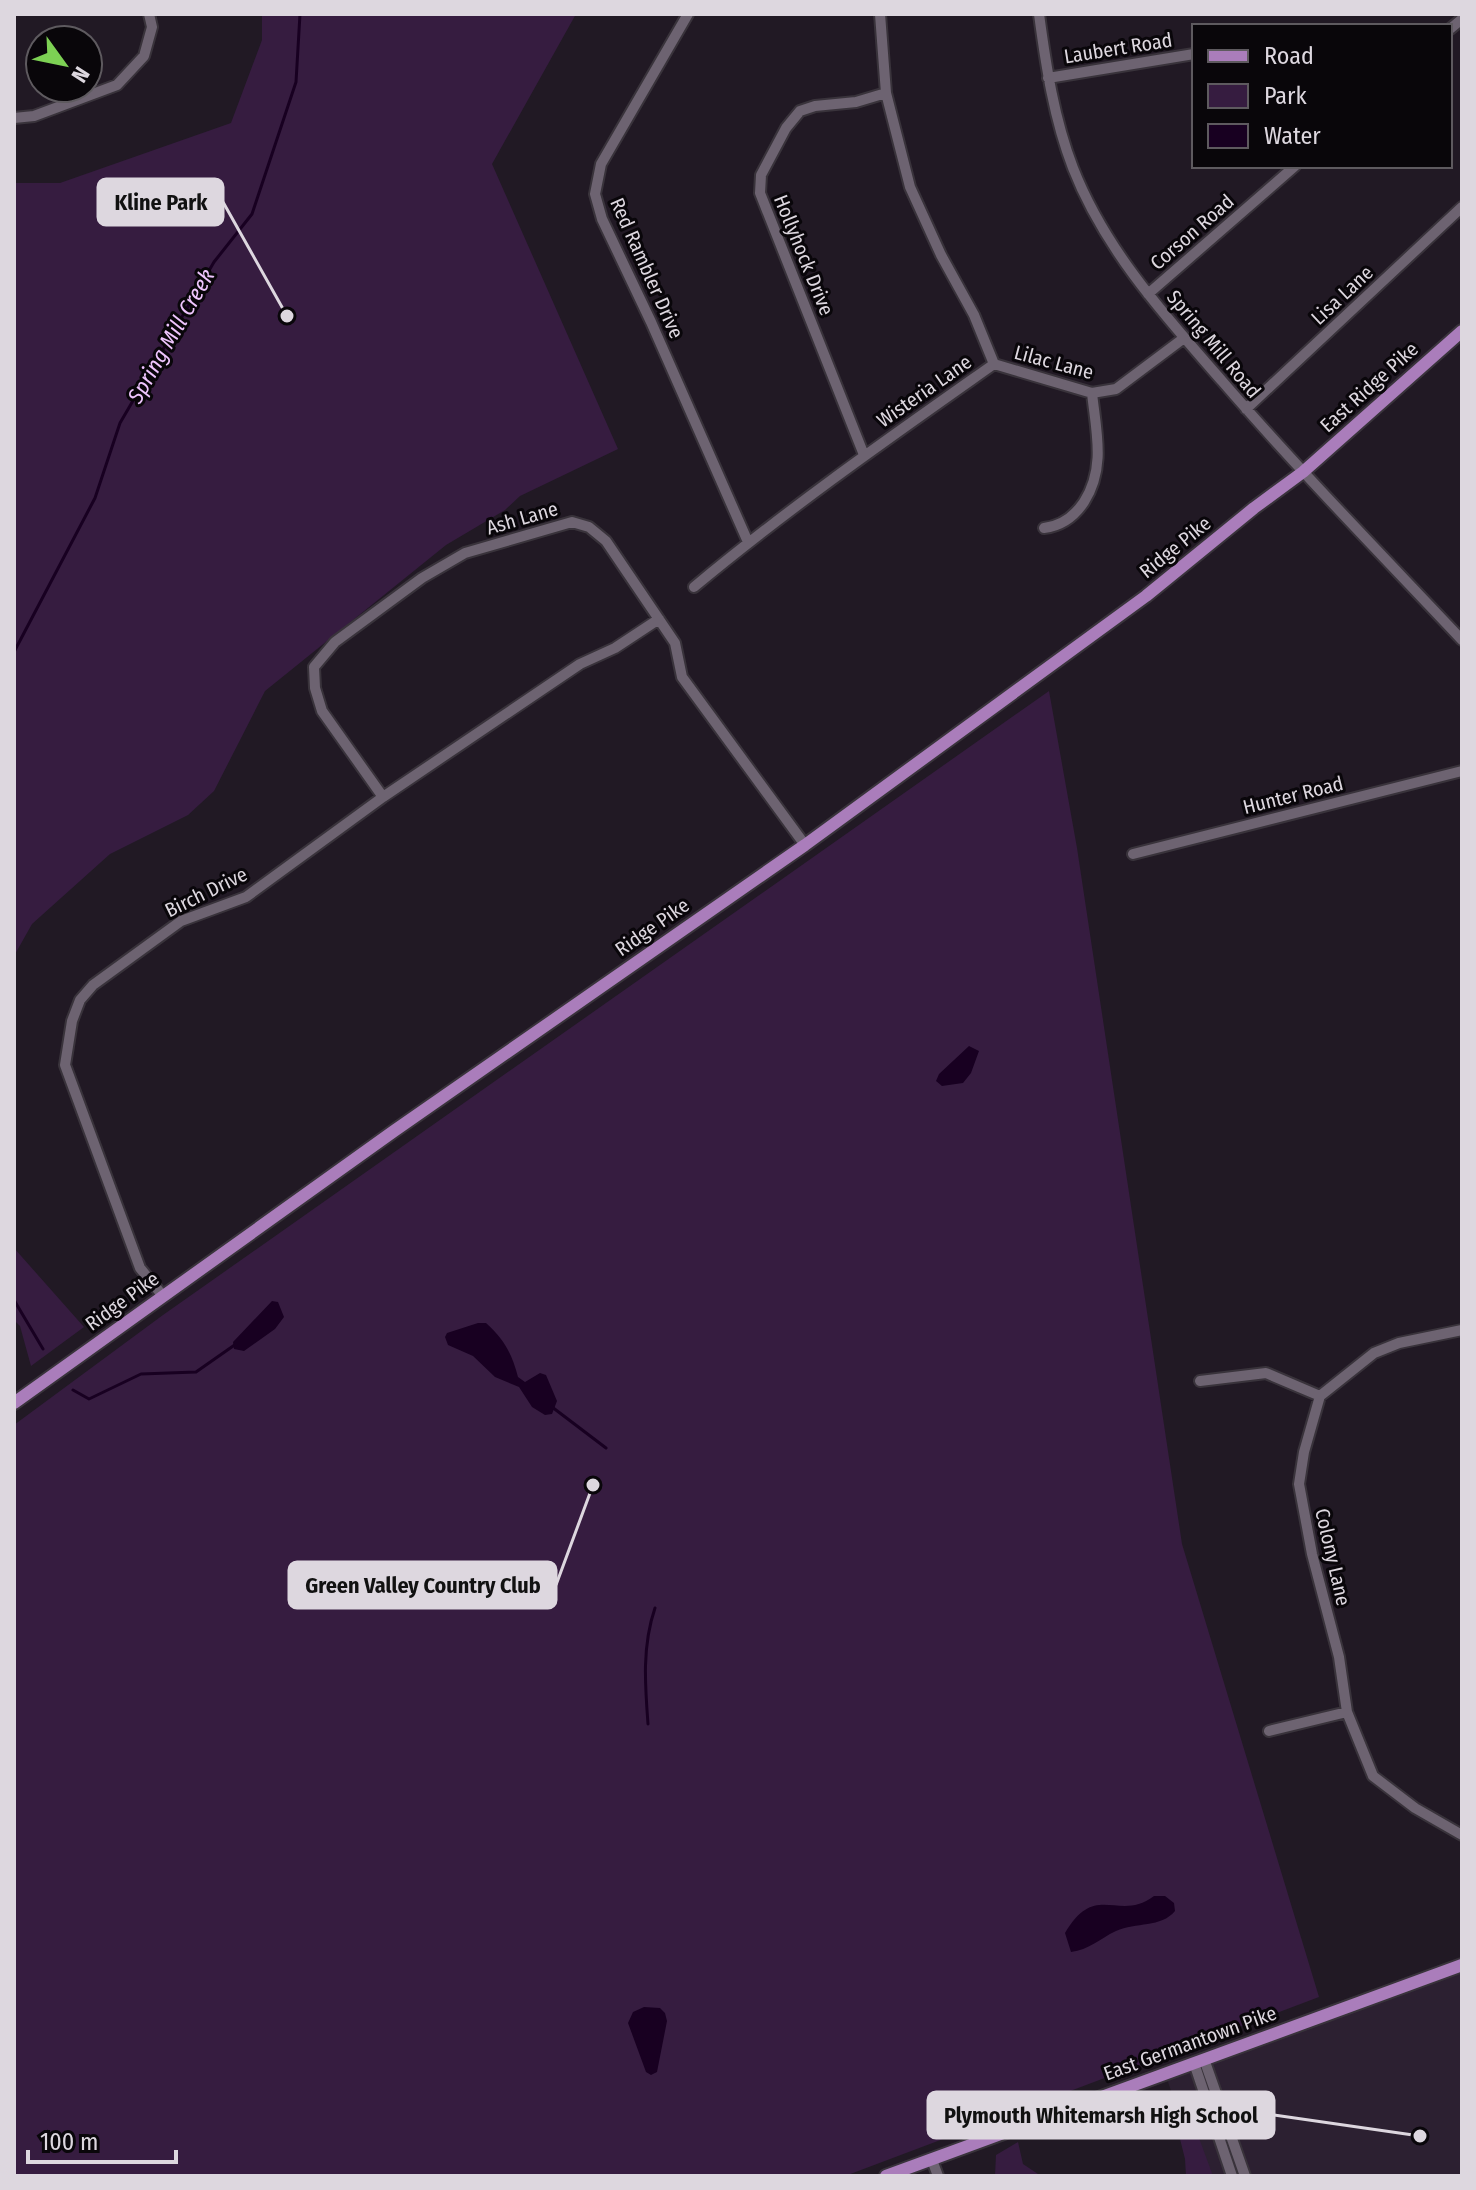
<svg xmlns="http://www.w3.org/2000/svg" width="1476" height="2190" viewBox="0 0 1476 2190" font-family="'Fira Sans Condensed',sans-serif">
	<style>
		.built { fill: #2c2031 }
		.green { fill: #361c40 }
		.water { fill: #180021 }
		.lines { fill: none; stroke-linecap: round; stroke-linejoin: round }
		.stream { stroke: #180021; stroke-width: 3 }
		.minor-casing { stroke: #39333b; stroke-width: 14 }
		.major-casing { stroke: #39333b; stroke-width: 16 }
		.minor { stroke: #6d6371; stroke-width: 10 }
		.major { stroke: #aa7dbb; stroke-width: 12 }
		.labels { text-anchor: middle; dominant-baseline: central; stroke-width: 6; stroke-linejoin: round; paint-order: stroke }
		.street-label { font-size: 20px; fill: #ddd7df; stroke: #09060a }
		.water-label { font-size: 22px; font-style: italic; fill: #efc5fe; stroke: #09060a }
		.leader { fill: none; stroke: #ddd7df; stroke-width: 3 }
		.callout-dot { fill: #ddd7df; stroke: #09060a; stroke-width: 3 }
		.callout { fill: #ddd7df; stroke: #ddd7df; stroke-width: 3 }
		.callout-label { font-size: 22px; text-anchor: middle; font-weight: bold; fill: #111 }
	</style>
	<rect width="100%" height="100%" fill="#211924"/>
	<path class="built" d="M1462,1965V2176H1200L1165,2073Z"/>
	<path class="green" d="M262,14H576L492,164L618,449L520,496L505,510L446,545L265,691L214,791L188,815L110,854L32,924L14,956V183H60L231,123L262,40Z
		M1049,691L1077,848L1182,1544L1319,1997L845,2176H14V1425L163,1315Z
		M14,1248L84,1327L31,1366L20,1326L14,1320Z
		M1179,2135L1199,2138L1213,2176H1186L1185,2159Z
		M1018,2142L1023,2164L1041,2176H995L996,2155Z"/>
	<path class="water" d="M969,1046L979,1051L971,1073L963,1083L942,1086L936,1081L939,1074Z
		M272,1301L278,1302L284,1317L275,1329L244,1351L234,1349L233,1342Z
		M478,1323H486C504,1339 512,1354 518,1377L525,1382L540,1373L546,1375L557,1401L552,1414L545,1415L532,1407L519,1387L495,1377L473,1356L448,1345L445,1337L447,1333Z
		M1154,1896H1165L1174,1903L1175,1911C1161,1928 1136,1922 1116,1931C1099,1939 1089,1950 1071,1952L1065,1933C1096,1880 1118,1923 1154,1896Z
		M644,2007L660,2008L665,2013L667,2021L657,2072L651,2075L646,2072L628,2023L633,2012Z"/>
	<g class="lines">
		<path class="stream" d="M14,652L95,498L120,423L214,262L252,214L296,82L300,14
			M14,1300L43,1349
			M73,1390L89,1399L141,1374L196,1372L236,1344
			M552,1407L606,1448
			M648,1724C645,1685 642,1646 655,1608"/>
		<g class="minor-casing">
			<path id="minor" d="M688,14L601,164L595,194L602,219L651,322L748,542
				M880,14L886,93L910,187L941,255L974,315L994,364
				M1039,14C1046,66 1054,119 1073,168C1105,250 1165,316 1222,381C1299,470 1381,554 1462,640
				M1450,29L1462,19
				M1048,78L1194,54
				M14,118L34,116L117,85L144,56L152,27L149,14
				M1148,294L1295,166
				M994,364L1092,393L1116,389L1184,338
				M1246,409L1462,207
				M864,455L760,193L761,175L786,128L800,111L815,106L856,102L886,93
				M1044,528C1062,526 1074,517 1084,502C1106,468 1096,431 1092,393
				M694,587C790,507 892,436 994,364
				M383,797L322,711L315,688L314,667L335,642L422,578L465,553L572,522L589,527L606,541L675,643L682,677L805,845
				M1133,854L1462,771
				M163,1296L140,1268L65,1065L72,1021L80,1000L93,985L181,921L246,897L383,797L580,664L615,648L659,619
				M1462,1330L1399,1343L1374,1353L1320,1396L1304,1452L1299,1484L1312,1554L1339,1657L1347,1712L1373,1776L1415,1808L1462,1835
				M1200,1381L1266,1373L1320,1396
				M1269,1731L1347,1712
				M1204,2059L1245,2176
				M1194,2063L1232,2176
				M932,2160L938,2176"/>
		</g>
		<g class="major-casing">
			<path id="major" d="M14,1403L394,1131L805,845L1146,596L1254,508L1303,472L1462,331
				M886,2176L1462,1965"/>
		</g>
		<use href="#minor" class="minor"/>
		<use href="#major" class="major"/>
	</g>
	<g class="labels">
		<g class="street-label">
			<text transform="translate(1118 48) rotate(-9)">Laubert Road</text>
			<text transform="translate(1192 232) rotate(-41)">Corson Road</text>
			<text transform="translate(804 255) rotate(68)">Hollyhock Drive</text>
			<text transform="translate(647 268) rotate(66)">Red Rambler Drive</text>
			<text transform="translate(1342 295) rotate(-43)">Lisa Lane</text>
			<text transform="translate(1214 344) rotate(50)">Spring Mill Road</text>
			<text transform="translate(1054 362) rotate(15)">Lilac Lane</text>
			<text transform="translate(1369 387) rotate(-42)">East Ridge Pike</text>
			<text transform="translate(924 391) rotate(-35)">Wisteria Lane</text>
			<text transform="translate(522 518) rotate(-16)">Ash Lane</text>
			<text transform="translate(1175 547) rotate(-39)">Ridge Pike</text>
			<text transform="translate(1293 795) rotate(-14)">Hunter Road</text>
			<text transform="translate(206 892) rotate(-26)">Birch Drive</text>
			<text transform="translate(652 927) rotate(-35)">Ridge Pike</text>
			<text transform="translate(122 1301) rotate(-36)">Ridge Pike</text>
			<text transform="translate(1333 1557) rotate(77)">Colony Lane</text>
			<text transform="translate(1190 2043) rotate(-20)">East Germantown Pike</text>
		</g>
		<g class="water-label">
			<text transform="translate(171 336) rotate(-60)">Spring Mill Creek</text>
		</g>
	</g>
	<path class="leader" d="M287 316L223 202M593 1485L556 1585M1420 2136L1274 2115"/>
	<g class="callout-dot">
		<circle cx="287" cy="316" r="8"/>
		<circle cx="593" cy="1485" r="8"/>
		<circle cx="1420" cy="2136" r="8"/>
	</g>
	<g class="callout">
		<rect x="98" y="179" width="125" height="46" rx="8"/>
		<rect x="289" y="1562" width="267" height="46" rx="8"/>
		<rect x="928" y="2092" width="346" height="46" rx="8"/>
	</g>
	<g class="callout-label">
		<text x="161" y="210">Kline Park</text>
		<text x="423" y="1593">Green Valley Country Club</text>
		<text x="1101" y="2123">Plymouth Whitemarsh High School</text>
	</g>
	<rect width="1476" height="2190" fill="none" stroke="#ddd7df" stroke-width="32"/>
	<rect x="1192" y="24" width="260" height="144" fill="#09060a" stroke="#5e5a5f" stroke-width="2"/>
	<rect x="1208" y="50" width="40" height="12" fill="#aa7dbb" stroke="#5e5a5f" stroke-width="2"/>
	<text x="1264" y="64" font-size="24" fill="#ddd7df">Road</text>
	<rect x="1208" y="84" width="40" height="24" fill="#361c40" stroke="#5e5a5f" stroke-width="2"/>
	<text x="1264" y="104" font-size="24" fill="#ddd7df">Park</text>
	<rect x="1208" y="124" width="40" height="24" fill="#180021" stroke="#5e5a5f" stroke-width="2"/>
	<text x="1264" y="144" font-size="24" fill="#ddd7df">Water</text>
	<g transform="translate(64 64) rotate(123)"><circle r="38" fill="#09060a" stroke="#5e5a5f" stroke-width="2"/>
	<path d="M0-6L14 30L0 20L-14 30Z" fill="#7dd154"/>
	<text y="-12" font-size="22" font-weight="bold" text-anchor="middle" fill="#ddd7df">N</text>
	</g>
	<path d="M28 2150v12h148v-12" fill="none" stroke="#ddd7df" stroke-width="4"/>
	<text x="40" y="2150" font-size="24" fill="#ddd7df" stroke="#09060a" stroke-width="6" paint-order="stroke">100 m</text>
</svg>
